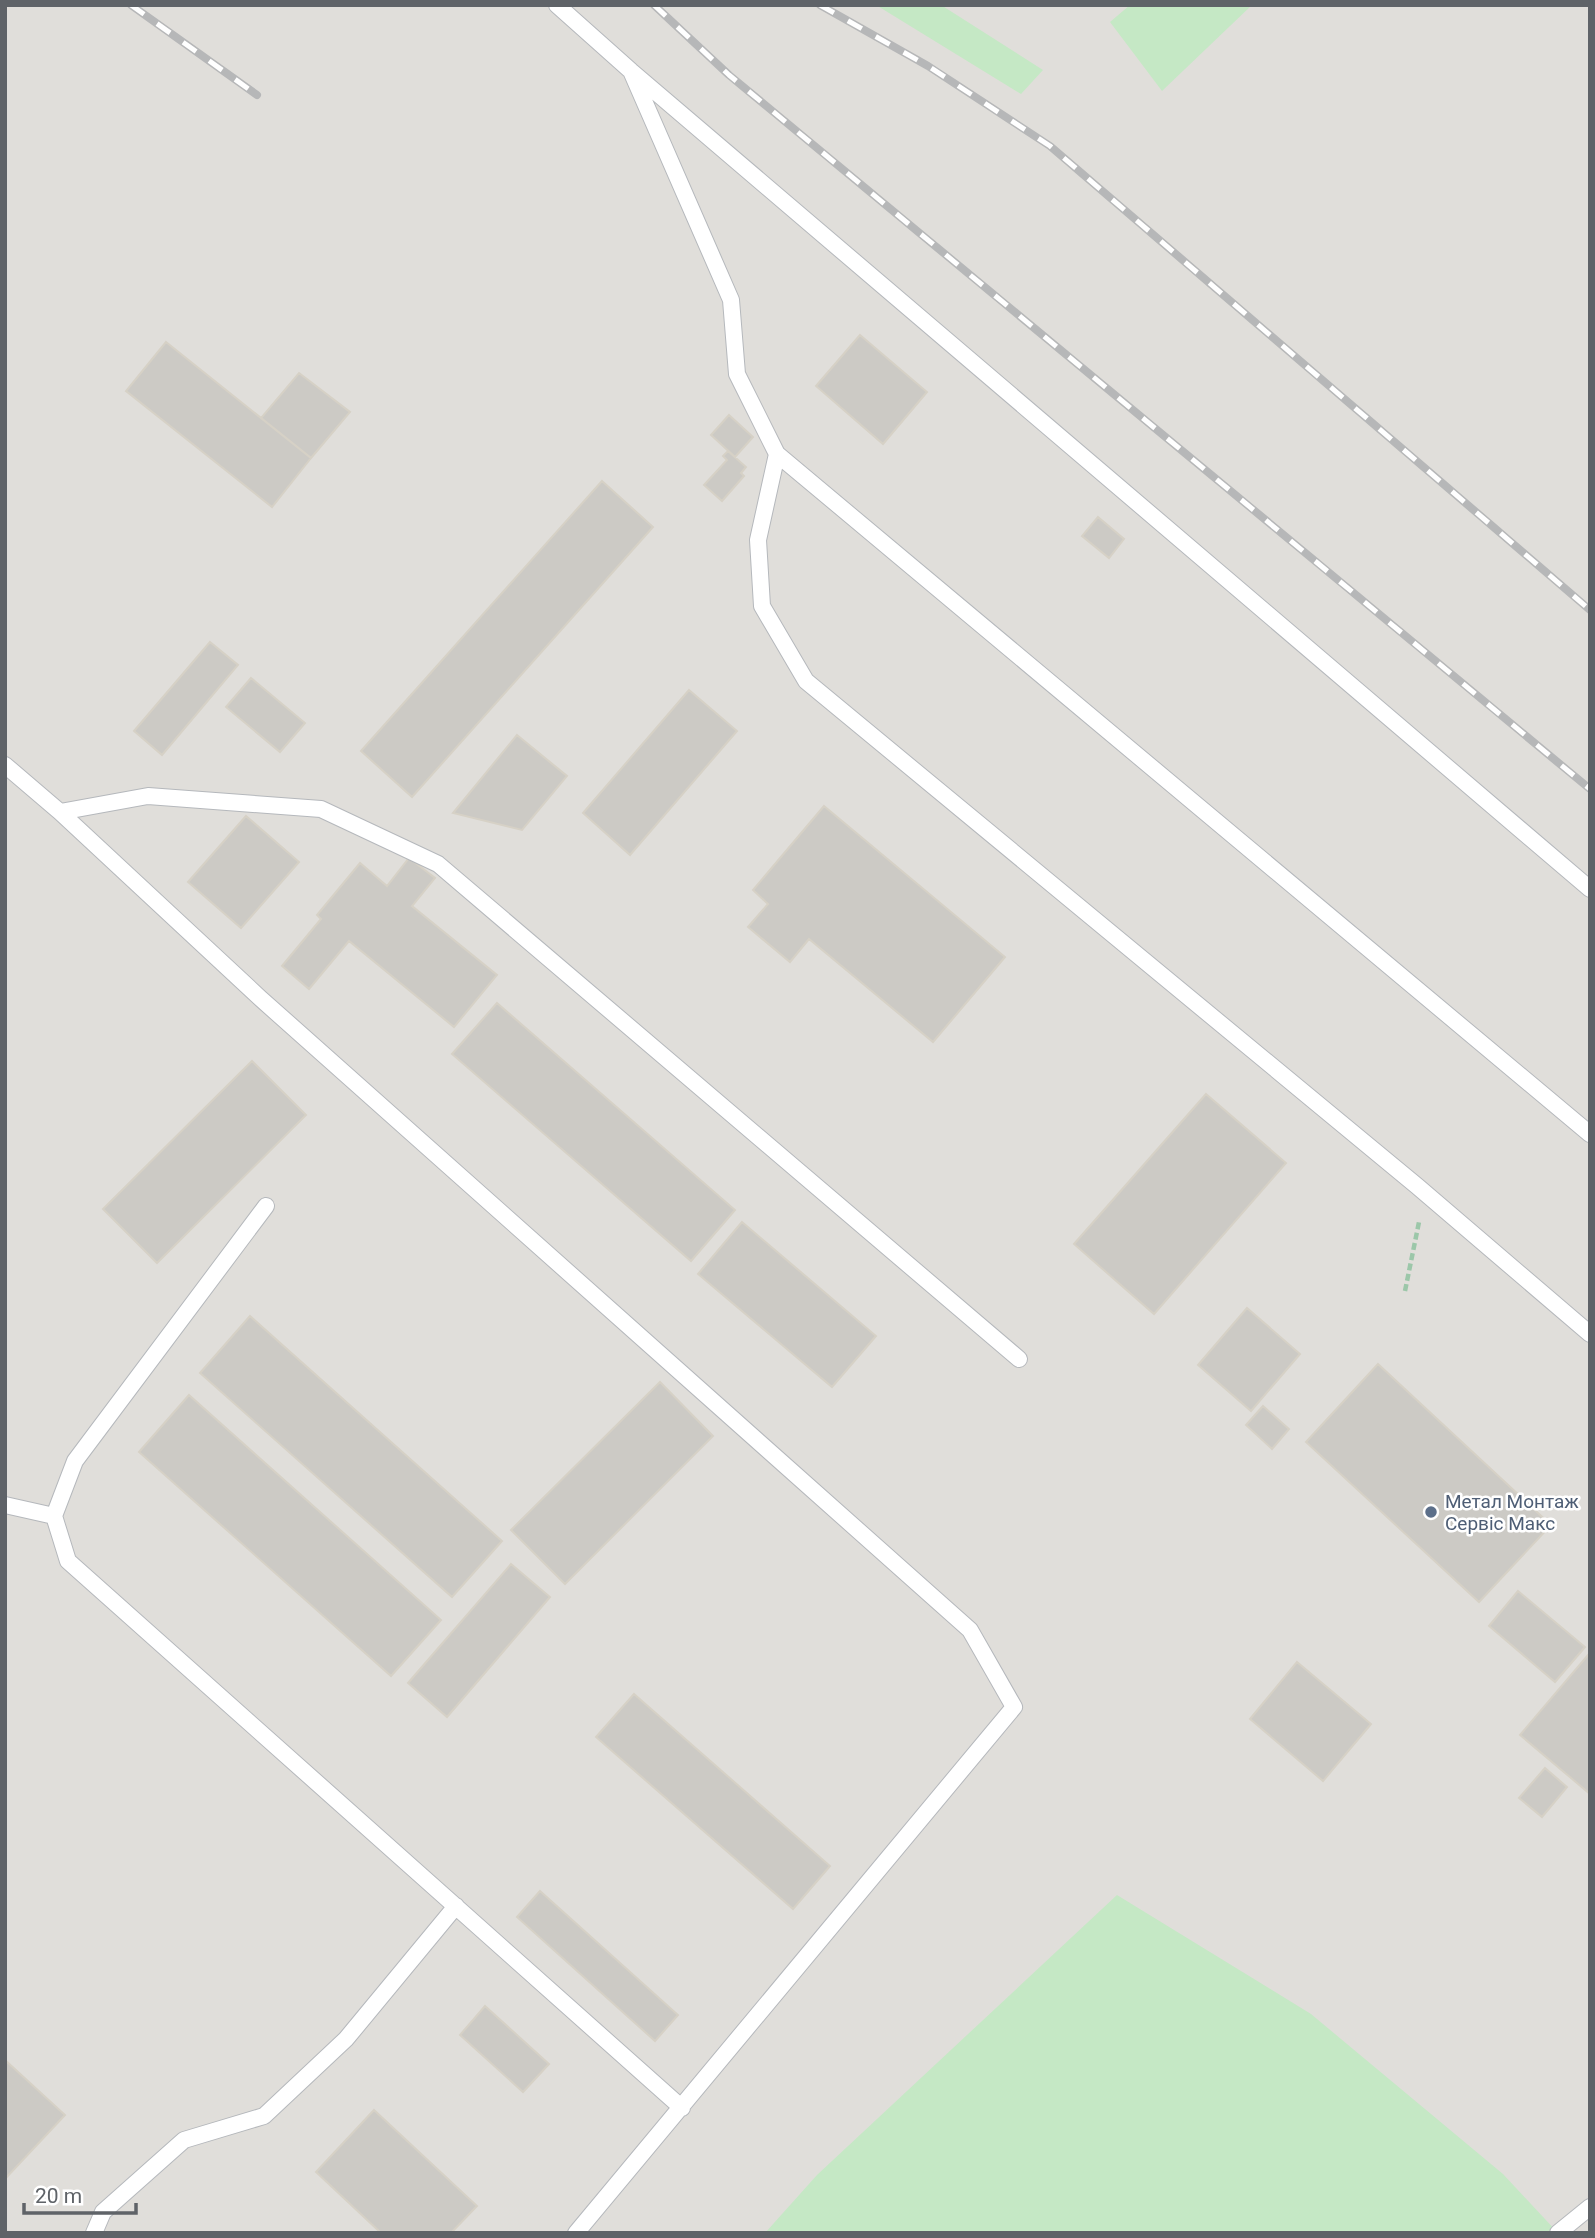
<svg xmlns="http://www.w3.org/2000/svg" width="1595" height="2238" viewBox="0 0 1595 2238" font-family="Roboto,sans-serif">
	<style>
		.industrial { fill: #e0deda }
		.green { fill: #c5e8c5 }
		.building { fill: #cccac5; stroke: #d6d1c6; stroke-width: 2 }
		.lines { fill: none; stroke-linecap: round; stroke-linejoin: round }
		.service-casing { stroke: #b5b8bc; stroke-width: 18 }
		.path { stroke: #9cc7a9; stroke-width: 4.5; stroke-dasharray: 7 3.5; stroke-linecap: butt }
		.service { stroke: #fff; stroke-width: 16 }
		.rail-casing { stroke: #b6b7b8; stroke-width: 8 }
		.rail { stroke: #fff; stroke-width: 5; stroke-dasharray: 16; stroke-linecap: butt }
		.service-dot { fill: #5c6f8a; stroke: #fff; stroke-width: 2.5 }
		.labels { text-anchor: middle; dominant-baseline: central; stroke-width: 5; stroke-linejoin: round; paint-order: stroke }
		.service-label { font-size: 19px; fill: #4e5e75; stroke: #fff; text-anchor: start }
	</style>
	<rect width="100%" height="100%" fill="#f1efe8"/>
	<path class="industrial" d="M5,5H1590V2233H5Z"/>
	<path class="green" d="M876,5H941L1043,70L1021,94Z
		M1130,5H1252L1162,91L1110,22Z
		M1117,1895L1311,2014L1503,2174L1558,2233H765L817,2175Z"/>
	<path class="building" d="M860,335L927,392L883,444L816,386Z
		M166,342L311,458L272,507L126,391Z
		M299,373L350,412L311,458L261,418Z
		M729,415L753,437L735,457L711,435Z
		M728,451L746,467L741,473L744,476L722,501L704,485L727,460L723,456Z
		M602,481L653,527L412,797L361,751Z
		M1098,517L1124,539L1109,558L1082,536Z
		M210,642L238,665L162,755L134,731Z
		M251,678L305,723L280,752L226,707Z
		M689,690L737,731L630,855L583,813Z
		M517,735L567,776L522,830L453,813Z
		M824,806L1005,957L933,1042L809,939L790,962L748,927L768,904L753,890Z
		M246,816L299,862L241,928L188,882Z
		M409,858L435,878L412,906L497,975L454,1027L349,941L309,989L282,966L321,919L317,915L360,863L387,886Z
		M497,1003L735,1210L691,1261L452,1054Z
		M252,1061L306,1115L157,1263L103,1209Z
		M1206,1094L1286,1163L1154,1314L1074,1244Z
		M742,1222L876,1336L832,1387L698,1274Z
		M1247,1308L1300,1354L1251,1411L1198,1365Z
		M250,1316L502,1541L452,1597L200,1373Z
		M1378,1364L1551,1525L1479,1602L1306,1442Z
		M660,1382L713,1436L565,1584L511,1530Z
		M189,1395L441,1620L391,1676L139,1452Z
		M1263,1406L1289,1429L1272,1449L1246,1425Z
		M511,1564L550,1597L447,1717L408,1683Z
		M1518,1591L1585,1647L1555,1682L1489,1626Z
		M1588,1655L1590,1656V1794L1520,1735Z
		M1297,1662L1371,1724L1323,1781L1250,1719Z
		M634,1694L830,1866L793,1909L596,1737Z
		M1545,1768L1567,1787L1542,1817L1519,1798Z
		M540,1891L678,2015L655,2041L517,1917Z
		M485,2006L549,2064L523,2092L460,2035Z
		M5,2060L65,2115L5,2179Z
		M374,2110L477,2206L451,2233H381L316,2172Z"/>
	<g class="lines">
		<g class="service-casing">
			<path id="service" d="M557,5L631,71L1590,889
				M631,71L731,300L737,374L777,454L758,540L762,606L806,681L1417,1186L1590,1334
				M777,454L1590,1134
				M5,765L60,812L260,998L970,1630L1014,1707L576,2233
				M60,812L148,796L321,809L438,864L1019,1359
				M266,1206L75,1461L54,1516L68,1561L682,2108
				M5,1505L54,1516
				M94,2233L103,2212L184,2140L264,2116L346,2039L456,1906
				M1558,2233L1590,2207"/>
		</g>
		<path class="path" d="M1405,1291L1419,1222"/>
		<use href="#service" class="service"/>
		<g class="rail-casing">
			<path id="rail" d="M131,5L257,95
				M654,5L729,75L1590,789
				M820,5L928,66L1050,146L1590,610"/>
		</g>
		<use href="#rail" class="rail"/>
	</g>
	<circle class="service-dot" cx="1431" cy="1512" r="7"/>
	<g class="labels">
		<g class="service-label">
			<text x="1445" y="1501">Метал Монтаж<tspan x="1445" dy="22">Сервіс Макс</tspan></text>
		</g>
	</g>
	<rect width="1595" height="2238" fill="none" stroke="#5f6368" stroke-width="14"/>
	<path d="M24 2203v10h112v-10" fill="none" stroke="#5f6368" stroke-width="3.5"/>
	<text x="35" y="2203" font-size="21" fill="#5f6368" stroke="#ffffff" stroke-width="5" paint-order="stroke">20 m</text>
</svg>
